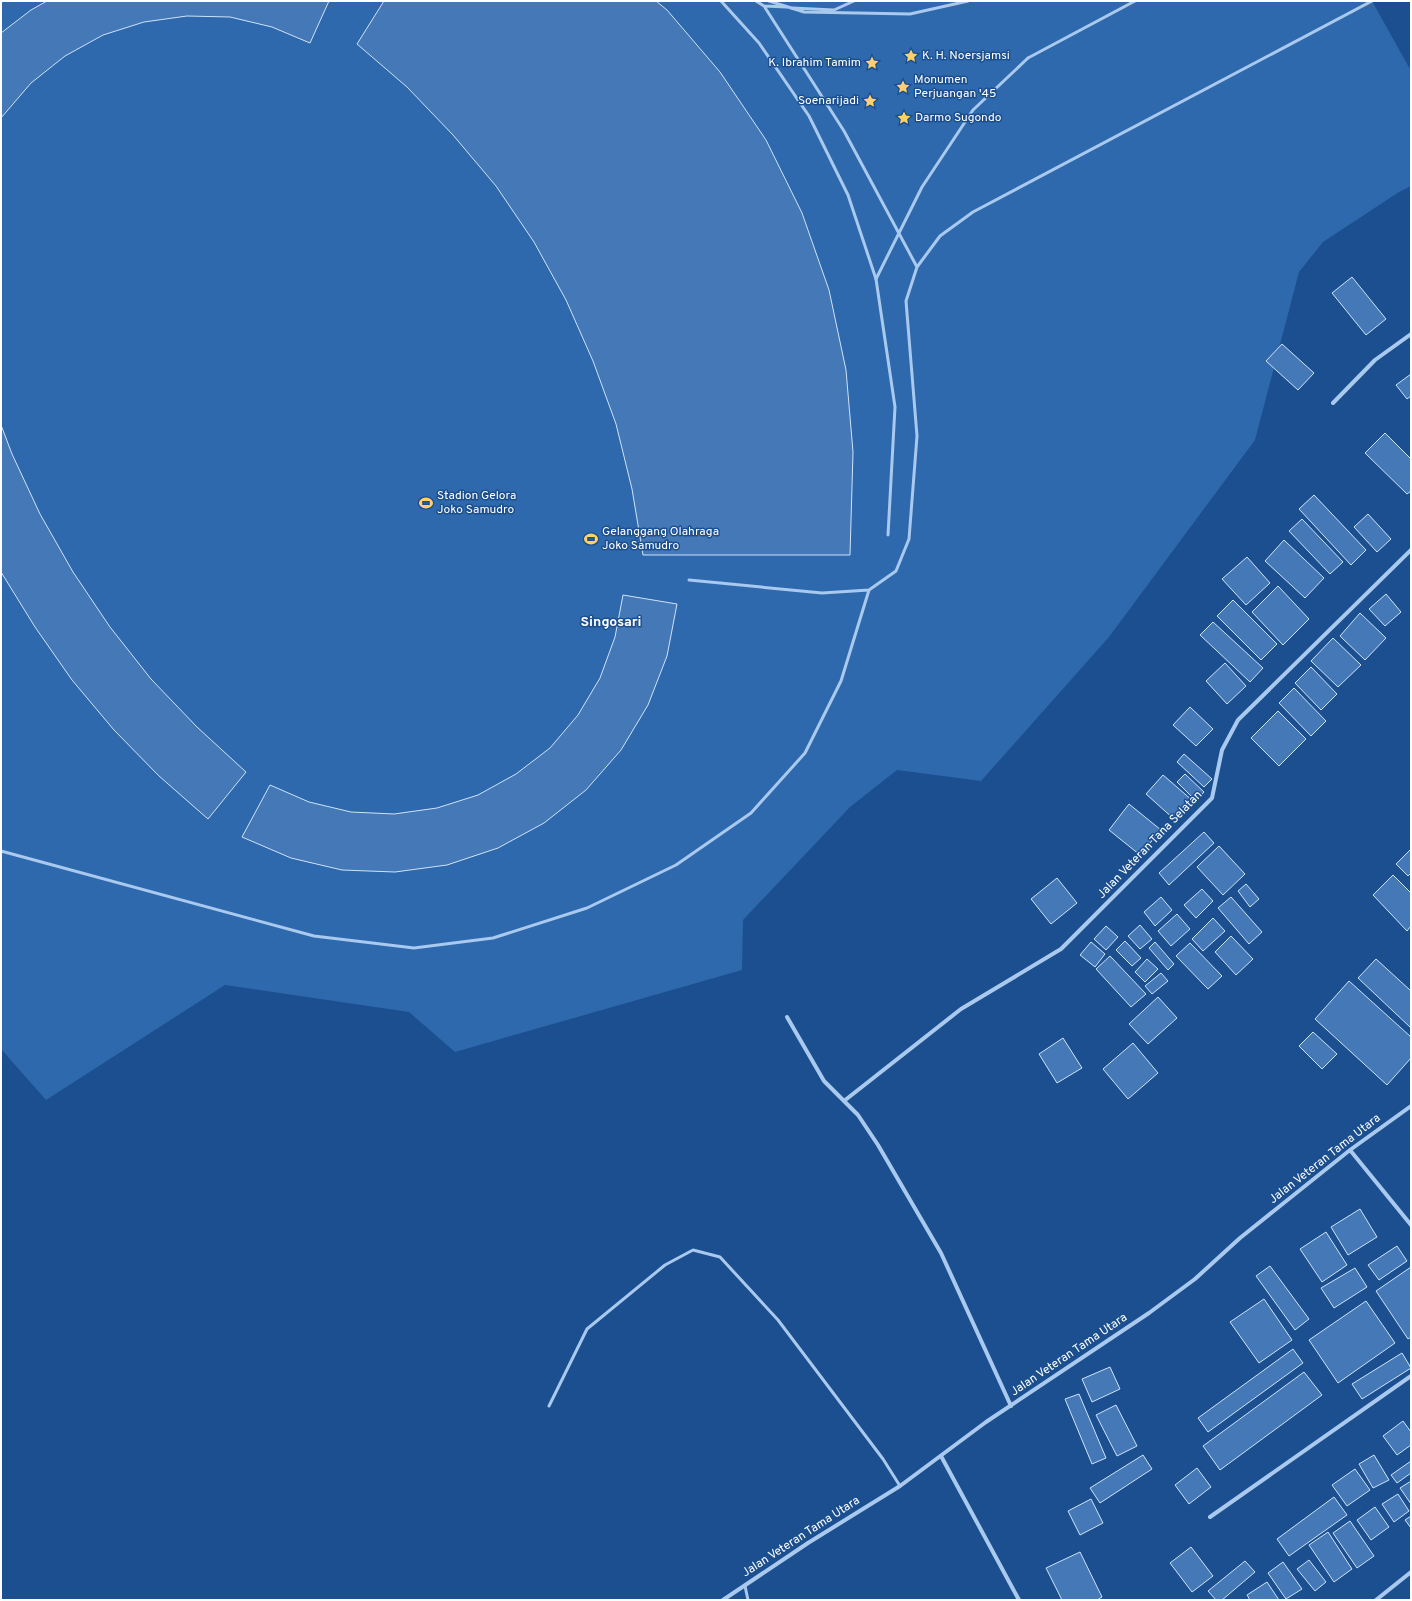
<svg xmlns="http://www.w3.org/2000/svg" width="1412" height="1601" viewBox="0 0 1412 1601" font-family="Overpass,sans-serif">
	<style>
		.green { fill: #2e69ad }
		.building { fill: #4478b7; stroke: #cfe3fa }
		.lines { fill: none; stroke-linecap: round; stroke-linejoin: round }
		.lane { stroke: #a9c9ee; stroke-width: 3 }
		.street { stroke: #a9c9ee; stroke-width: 4 }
		.lane-bridge { stroke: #a9c9ee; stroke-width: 3 }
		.labels { text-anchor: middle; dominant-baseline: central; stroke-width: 3; stroke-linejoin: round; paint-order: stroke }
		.poi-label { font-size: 12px; fill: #fff; stroke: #1b4f8f; text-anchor: start }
		.street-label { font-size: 12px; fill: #fff; stroke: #1b4f8f }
		.quarter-label { font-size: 14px; font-weight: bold; fill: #fff; stroke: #1b4f8f }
	</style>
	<rect width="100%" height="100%" fill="#1b4f8f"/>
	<path class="green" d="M1,1H1372L1411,71V186L1399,192L1323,242L1299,272L1255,440L1109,637L981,781L897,770L850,807L743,920L742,970L455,1052L409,1012L225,985L46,1100L1,1049Z"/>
	<path class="building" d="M47,1H329L310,43L272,27L230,17L187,16L144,22L103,35L65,56L31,83L1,118V33L31,10Z
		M384,1H656L667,10L720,72L766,140L802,213L829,290L846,370L853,452L850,555H643L632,489L616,424L593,361L566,300L534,242L496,186L453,135L407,87L357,44Z
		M1352,277L1386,319L1366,335L1332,293Z
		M1282,344L1314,373L1298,390L1266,361Z
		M1411,374V396L1407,399L1396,385Z
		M1,425L12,454L40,514L73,572L110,627L151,679L197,727L246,772L208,819L159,776L114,730L72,680L35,627L1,572Z
		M1385,433L1411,459V491L1407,494L1365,453Z
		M1314,495L1366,550L1351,565L1299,509Z
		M1368,514L1391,539L1377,552L1354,527Z
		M1302,519L1343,562L1330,574L1289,531Z
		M1284,540L1324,578L1305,598L1265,561Z
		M1247,557L1270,583L1246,605L1222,579Z
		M1278,586L1309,619L1283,645L1252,612Z
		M1386,594L1401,612L1385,626L1369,609Z
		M623,595L677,604L667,656L648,705L621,750L586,790L544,823L498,848L447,865L395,872L342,870L291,858L242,837L270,785L309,802L351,812L394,814L437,808L478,795L516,774L550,748L578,715L600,678L615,637Z
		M1233,600L1277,644L1261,660L1217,616Z
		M1360,613L1386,638L1365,660L1340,636Z
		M1213,622L1263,668L1250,682L1200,635Z
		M1333,638L1361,665L1338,687L1311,661Z
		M1225,663L1246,686L1227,704L1206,681Z
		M1311,667L1337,694L1321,710L1295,683Z
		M1294,688L1326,721L1311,736L1279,703Z
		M1190,707L1213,729L1196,746L1173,725Z
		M1278,711L1306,739L1279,766L1251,738Z
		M1184,754L1212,779L1204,787L1177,762Z
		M1185,774L1204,792L1196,801L1177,782Z
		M1163,775L1193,801L1175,820L1146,794Z
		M1129,804L1161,830L1140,855L1109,830Z
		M1204,832L1214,843L1169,885L1159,873Z
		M1219,846L1245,874L1223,895L1197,867Z
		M1411,849V873L1408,876L1396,864Z
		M1393,875L1411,893V926L1407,931L1373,895Z
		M1057,878L1077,903L1051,924L1031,899Z
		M1246,884L1259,899L1250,907L1238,891Z
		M1202,889L1213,901L1196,918L1184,905Z
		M1161,897L1172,910L1155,926L1144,912Z
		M1231,897L1262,932L1249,944L1218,908Z
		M1177,914L1190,929L1171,946L1158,931Z
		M1213,918L1225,931L1203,951L1192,939Z
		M1140,925L1152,939L1140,949L1128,936Z
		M1106,926L1118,937L1106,950L1094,939Z
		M1231,936L1253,959L1236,975L1215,952Z
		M1125,941L1141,958L1132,966L1116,950Z
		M1091,942L1105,954L1095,967L1080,955Z
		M1155,942L1174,964L1168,970L1149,948Z
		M1190,943L1222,976L1208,989L1176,956Z
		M1110,956L1146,994L1131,1007L1096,969Z
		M1147,959L1158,969L1145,982L1135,972Z
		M1376,959L1411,991V1028L1358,978Z
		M1161,973L1168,981L1152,994L1145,986Z
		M1349,981L1411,1037V1058L1387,1085L1315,1019Z
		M1158,997L1177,1018L1148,1044L1129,1024Z
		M1313,1032L1337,1054L1322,1069L1299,1046Z
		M1063,1038L1082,1068L1057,1083L1039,1054Z
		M1133,1043L1158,1073L1128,1099L1103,1069Z
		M1360,1209L1377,1237L1348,1255L1331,1227Z
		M1326,1232L1347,1265L1322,1282L1300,1249Z
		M1397,1246L1407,1261L1379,1280L1368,1265Z
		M1270,1266L1309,1319L1295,1330L1256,1276Z
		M1411,1267V1337L1408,1339L1376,1291Z
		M1355,1268L1367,1287L1334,1308L1321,1288Z
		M1264,1299L1292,1340L1259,1363L1230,1322Z
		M1366,1301L1395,1343L1338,1383L1309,1340Z
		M1293,1349L1303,1363L1208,1432L1198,1418Z
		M1402,1353L1411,1368L1362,1399L1352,1384Z
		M1110,1367L1120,1389L1092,1402L1082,1379Z
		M1304,1372L1322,1395L1220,1470L1203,1446Z
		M1079,1394L1106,1458L1092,1464L1065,1399Z
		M1116,1405L1137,1446L1117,1456L1096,1415Z
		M1403,1421L1411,1432V1445L1397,1455L1383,1436Z
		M1143,1455L1152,1469L1100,1503L1090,1488Z
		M1374,1455L1389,1480L1373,1488L1359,1464Z
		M1411,1461V1473L1397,1483L1391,1475Z
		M1197,1468L1211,1487L1189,1504L1175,1485Z
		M1355,1469L1370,1490L1347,1506L1332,1485Z
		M1411,1481V1504L1400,1488Z
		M1398,1494L1409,1511L1394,1522L1382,1504Z
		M1334,1497L1347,1515L1289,1556L1277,1539Z
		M1091,1499L1103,1523L1080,1535L1068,1511Z
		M1375,1507L1389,1527L1371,1540L1357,1520Z
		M1411,1516V1528L1405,1520Z
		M1350,1521L1374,1556L1357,1568L1333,1533Z
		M1328,1532L1352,1569L1334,1582L1309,1545Z
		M1191,1547L1213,1576L1192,1592L1170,1563Z
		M1080,1552L1102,1597L1097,1600H1062L1046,1568Z
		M1309,1560L1326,1582L1315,1591L1297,1569Z
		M1245,1561L1255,1572L1222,1600H1216L1208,1591Z
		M1283,1562L1302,1589L1286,1599L1268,1573Z
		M1267,1582L1279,1600H1250L1247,1595Z"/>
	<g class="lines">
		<path class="lane" d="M721,1L759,43L809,116L848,195L876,279L895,407L888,535
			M756,1L764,6L787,7
			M764,6L844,131L917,267
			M792,8L834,10L854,1
			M1028,58L1135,1
			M689,580L822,593L869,590L896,571L909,539L917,436L906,301L917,267L940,236L973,212L1372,1
			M1,851L314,936L414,948L493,938L587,908L676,865L751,813L805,753L841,681L869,590
			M549,1406L587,1329L665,1265L693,1250L720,1257L778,1320L883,1459L900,1486
			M745,1586L748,1600"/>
		<path class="street" d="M1333,403L1375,360L1411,334
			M787,1017L824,1081L858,1115L878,1145L941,1253L1011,1406
			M844,1101L961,1009L1061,949L1212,798L1222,750L1238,720L1411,550
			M1350,1150L1411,1225
			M941,1456L1019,1600
			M1210,1517L1411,1376
			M723,1600L808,1543L900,1486L986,1422L1149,1313L1195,1279L1240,1238L1350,1150L1411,1106
			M1376,1600L1411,1572"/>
		<path class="lane-bridge" d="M769,1L804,12L910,14L968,1
			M876,279L922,187L973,110L1028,58"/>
	</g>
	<defs>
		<g id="sight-bare" transform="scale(1.08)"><path d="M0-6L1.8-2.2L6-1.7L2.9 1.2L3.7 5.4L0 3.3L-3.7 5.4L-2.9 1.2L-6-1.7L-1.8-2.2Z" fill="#ffd166" stroke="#1b4f8f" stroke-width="2.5" paint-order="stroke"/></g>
		<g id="stadium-bare" transform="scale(1.08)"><path d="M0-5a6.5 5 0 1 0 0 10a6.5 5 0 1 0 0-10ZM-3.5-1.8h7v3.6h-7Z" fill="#ffd166" stroke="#1b4f8f" stroke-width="2.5" paint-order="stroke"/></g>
	</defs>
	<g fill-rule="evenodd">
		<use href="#sight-bare" x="911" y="56"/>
		<use href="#sight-bare" x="872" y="63"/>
		<use href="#sight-bare" x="903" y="87"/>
		<use href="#sight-bare" x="870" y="101"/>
		<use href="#sight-bare" x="904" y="118"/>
		<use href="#stadium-bare" x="426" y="503"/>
		<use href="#stadium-bare" x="591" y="539"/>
	</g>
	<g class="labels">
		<g class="poi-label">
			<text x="922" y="56">K. H. Noersjamsi</text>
			<text x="861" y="63" text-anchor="end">K. Ibrahim Tamim</text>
			<text x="914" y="80">Monumen<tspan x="914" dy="14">Perjuangan '45</tspan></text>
			<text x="859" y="101" text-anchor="end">Soenarijadi</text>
			<text x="915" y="118">Darmo Sugondo</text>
			<text x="437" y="496">Stadion Gelora<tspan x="437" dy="14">Joko Samudro</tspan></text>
			<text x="602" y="532">Gelanggang Olahraga<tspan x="602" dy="14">Joko Samudro</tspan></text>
		</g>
		<g class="street-label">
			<text transform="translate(1150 845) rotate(-46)">Jalan Veteran Tana Selatan</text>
			<text transform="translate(1325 1159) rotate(-38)">Jalan Veteran Tama Utara</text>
			<text transform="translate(1069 1355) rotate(-34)">Jalan Veteran Tama Utara</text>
			<text transform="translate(801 1537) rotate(-33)">Jalan Veteran Tama Utara</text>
		</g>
		<g class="quarter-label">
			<text x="611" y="622">Singosari</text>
		</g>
	</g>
	<rect width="1412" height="1601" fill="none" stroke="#ffffff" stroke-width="4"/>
</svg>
